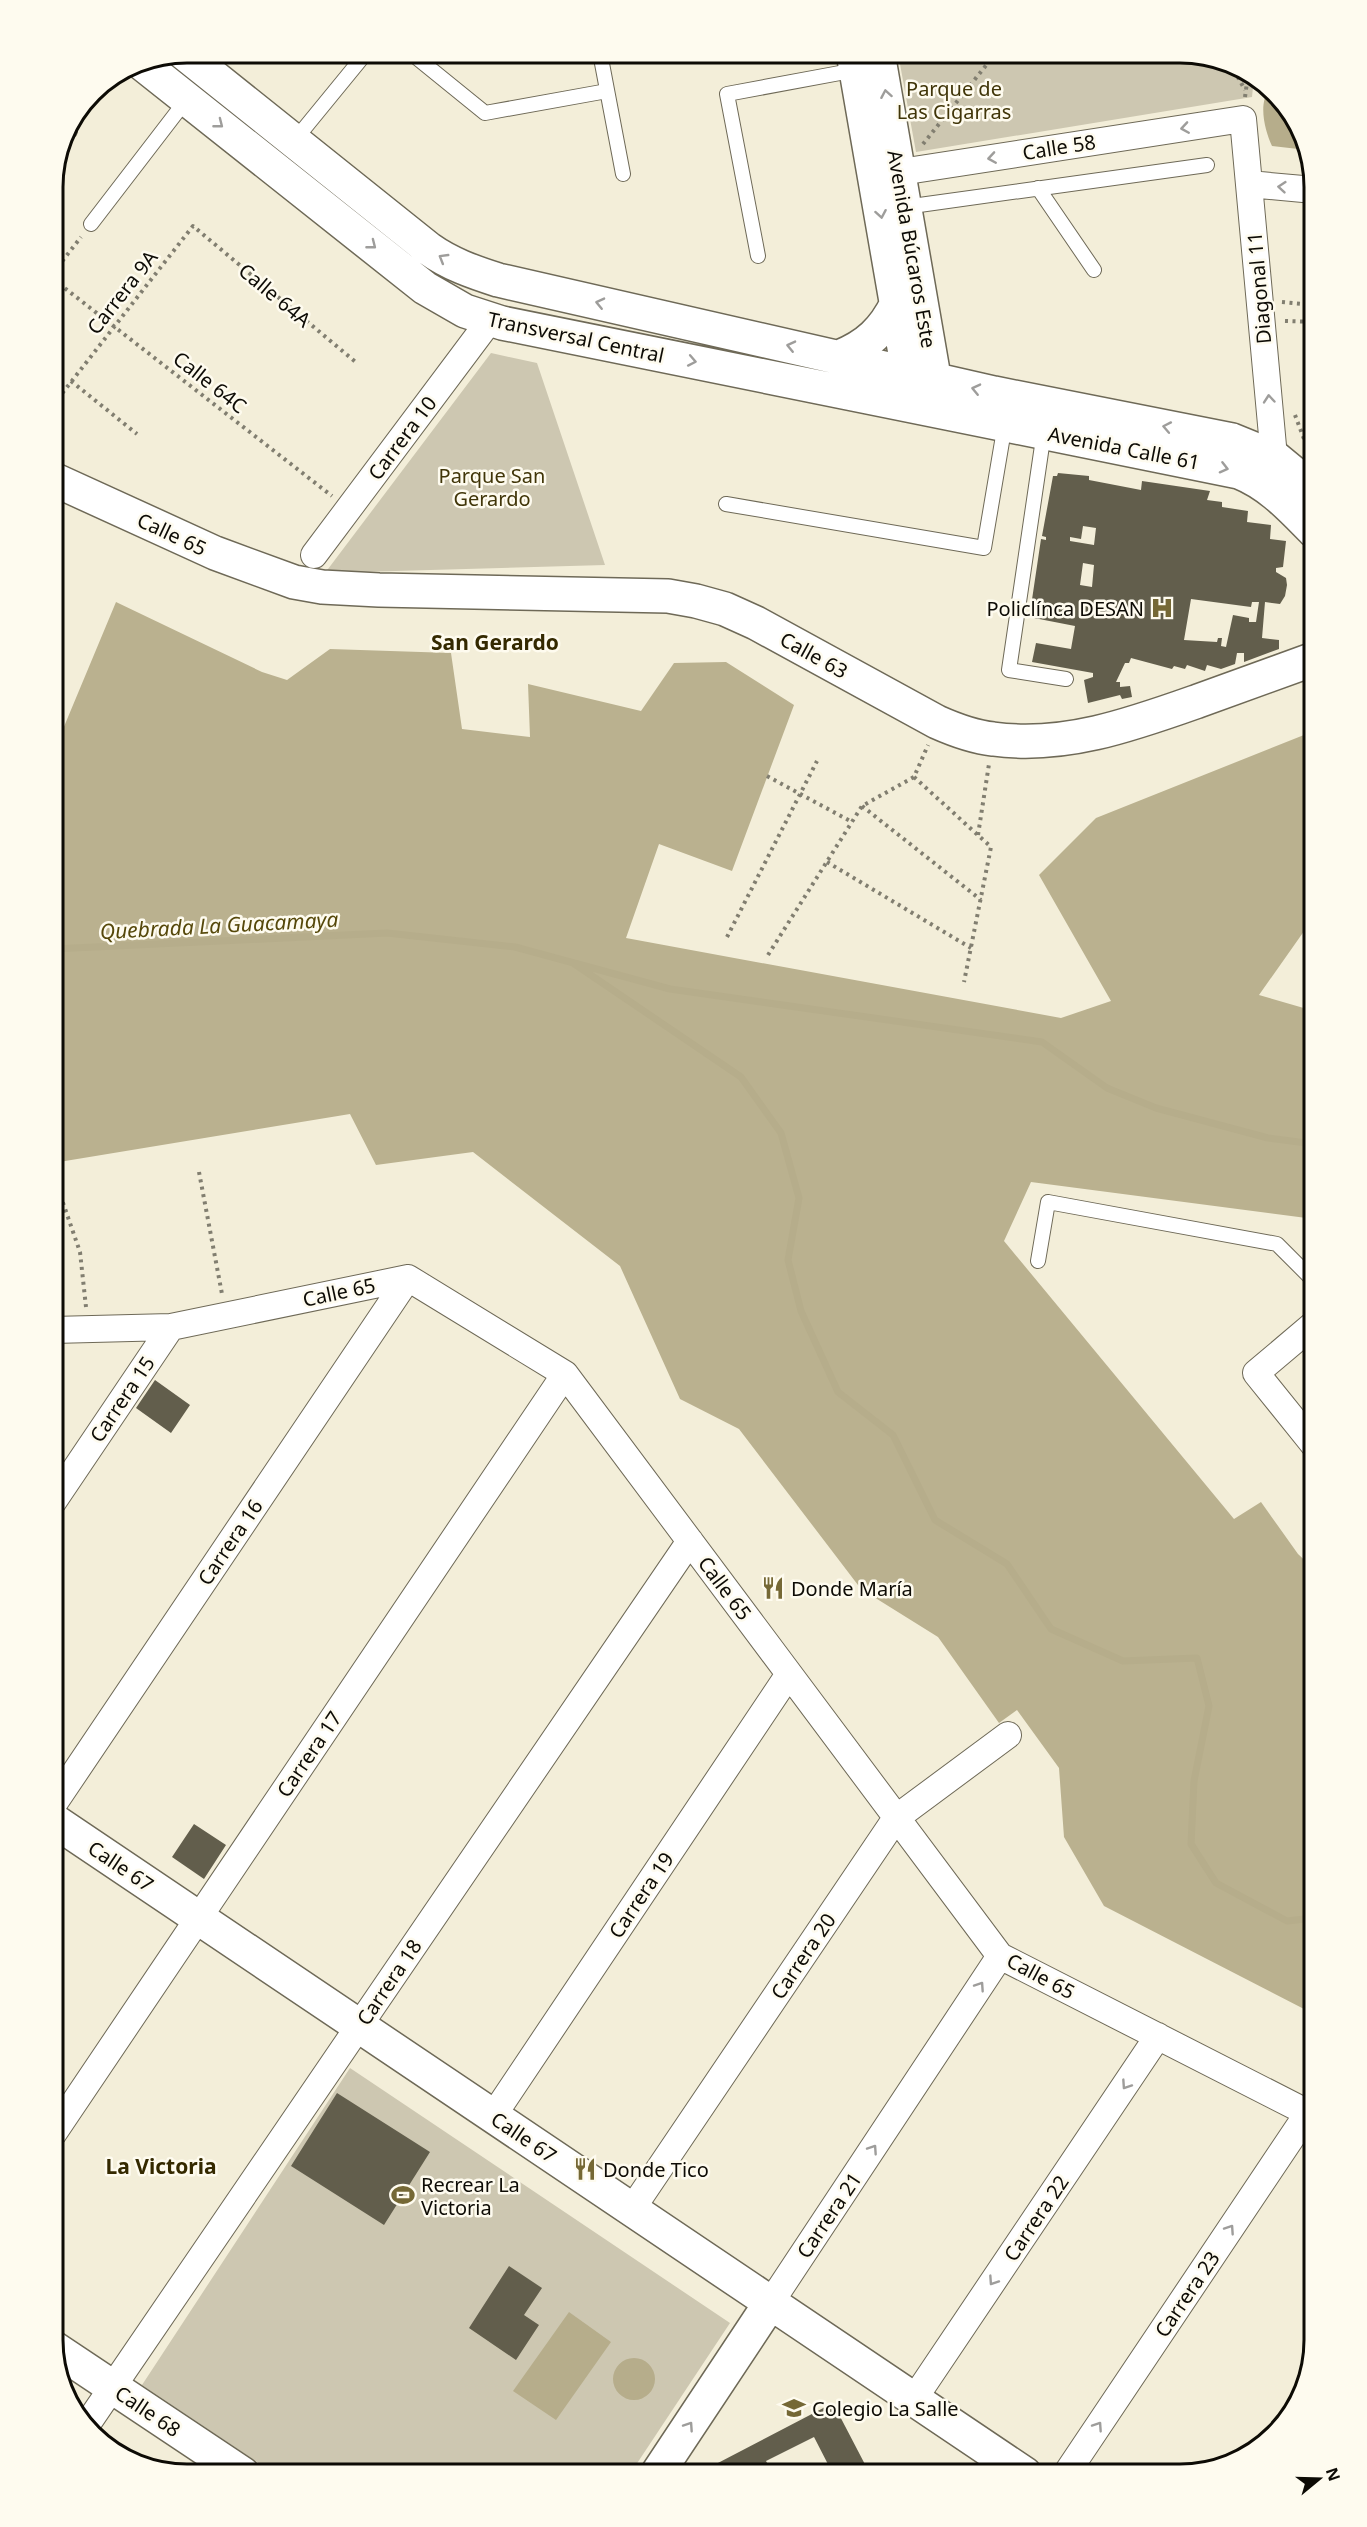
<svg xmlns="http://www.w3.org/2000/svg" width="1367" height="2527" viewBox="0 0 1367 2527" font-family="'Noto Sans',sans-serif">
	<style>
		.green { fill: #cdc7b1 }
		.forest { fill: #bab18f }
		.water { fill: #b6ad8b }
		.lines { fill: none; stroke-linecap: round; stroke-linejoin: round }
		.stream { stroke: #b6ad8b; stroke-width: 7 }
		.building { fill: #625e4c; fill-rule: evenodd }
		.lane-casing { stroke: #6e6957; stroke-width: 16 }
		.street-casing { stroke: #6e6957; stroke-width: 28 }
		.secondary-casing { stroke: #6e6957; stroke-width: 36 }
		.path { stroke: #817e70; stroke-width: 4; stroke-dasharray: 3 4.5; stroke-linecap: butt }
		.lane { stroke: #fff; stroke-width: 14 }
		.street { stroke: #fff; stroke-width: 26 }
		.secondary { stroke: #fff; stroke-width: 33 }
		.oneway { stroke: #9e9d9b }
		.labels { text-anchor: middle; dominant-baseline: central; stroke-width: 5; stroke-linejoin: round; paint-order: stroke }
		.park-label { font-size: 20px; fill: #403508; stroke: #fefbef }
		.street-label { font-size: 20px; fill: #0d0b05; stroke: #fefbef }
		.poi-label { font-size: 20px; fill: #0d0b05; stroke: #fefbef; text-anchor: start }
		.neighbourhood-label { font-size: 21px; font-weight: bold; fill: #342900; stroke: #fefbef }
		.water-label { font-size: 21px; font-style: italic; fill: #56480a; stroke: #fefbef }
		.rim { fill: none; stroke: #0d0b05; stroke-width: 3 }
	</style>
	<rect width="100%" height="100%" fill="#f3eed9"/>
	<path class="green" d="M898,53H1189L1254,77L1252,97L916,152Z
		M491,353L537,363L605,565L325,573Z
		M350,2068L730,2323L630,2474H275L142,2385Z"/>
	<path class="forest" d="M116,602L262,672L287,680L330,649L451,653L462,729L530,737L528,684L641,711L674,663L726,662L794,705L732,871L659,844L626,938L1061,1018L1111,1001L1039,875L1096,818L1314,731V917L1259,995L1314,1011V1219L1031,1182L1004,1241L1234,1519L1261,1502L1298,1554L1314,1569V2008L1304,2009L1104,1906L1064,1837L1059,1768L1017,1710L999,1723L938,1637L861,1589L739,1429L680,1399L620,1266L473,1152L376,1165L350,1114L53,1163V753Z"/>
	<path class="water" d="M1269,90L1304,135L1307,150L1272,146C1265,131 1258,104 1269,90Z
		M569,2312L611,2342L556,2420L513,2391Z
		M613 2379a21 21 0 1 1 42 0a21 21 0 1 1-42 0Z"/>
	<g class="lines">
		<path class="stream" d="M53,949L387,933L515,947L670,989L1042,1042L1107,1088L1156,1108L1268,1138L1314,1144
			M573,963L741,1077L781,1133L799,1198L788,1260L801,1311L838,1392L893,1435L935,1520L1007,1564L1051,1629L1123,1661L1197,1658L1209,1706L1194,1781L1191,1844L1216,1883L1287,1921L1314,1918"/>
	</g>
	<path class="building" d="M1058,473L1089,476V480L1141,490L1142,481L1210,491L1207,500L1222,502V507L1248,511L1247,522L1271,525L1270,539L1286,541L1283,567L1276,568V572L1286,578L1287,585L1285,596L1280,604L1265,602L1262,638L1279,640V649L1244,662V653H1237L1235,664L1221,669L1207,665L1205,671L1187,665L1185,669L1174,666L1172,669L1131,658L1129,663H1125L1116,682H1120V687L1130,686L1132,697L1122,699L1120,695L1088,703L1084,680L1093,677V673L1032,662L1036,643L1071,649L1075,626L1034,618L1035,614L1030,613L1041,539L1046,540V537L1042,536L1053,476H1057ZM1083,526L1096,528L1094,545L1070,541V537L1081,539ZM1083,563L1094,565L1092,587L1080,585ZM1191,599L1251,607L1252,602H1259L1256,622H1249V618L1233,615L1226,647L1221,646L1222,638H1218L1217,642L1184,640Z
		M155,1380L190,1405L171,1433L136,1408Z
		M194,1824L226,1845L204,1879L172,1857Z
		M337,2093L430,2152L384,2225L291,2166Z
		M509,2266L542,2288L524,2315L539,2325L516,2360L469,2328Z
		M833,2403L870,2474H833L814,2437L766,2461L773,2474H721L716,2464Z"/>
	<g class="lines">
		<g class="lane-casing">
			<path id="lane" d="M411,53L485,113L607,91
				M600,53L623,174
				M67,129L70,131
				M294,141L366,53
				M1038,188L1094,270
				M905,207L1207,165
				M91,224L187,99
				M758,256L727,94L856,70
				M1044,432L1009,670L1066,679
				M726,504L984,548L1005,424
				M1038,1261L1048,1202L1277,1244L1314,1281"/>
		</g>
		<g class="street-casing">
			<path id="street" d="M881,175L1243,119L1274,457
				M1249,184L1314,190
				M314,555L490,320
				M53,1330L171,1327L408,1278L565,1374L1000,1956L1314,2116
				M1314,1445L1256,1373L1314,1324
				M53,1502L171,1327
				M53,1805L408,1278
				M493,2116L789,1674
				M53,2134L565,1374
				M632,2209L896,1818L1008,1735
				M771,2302L1000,1956
				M914,2399L1158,2036
				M88,2423L690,1541
				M1066,2474L1308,2113"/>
		</g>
		<g class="secondary-casing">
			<path id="secondary" d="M184,53L429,249C450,264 473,272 498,280L994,393L1232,440L1274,457L1314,490
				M853,53L912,394
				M878,53L938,400
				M140,62L425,288L465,311L502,323L1239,472C1271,485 1291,508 1314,531
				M839,357C867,346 884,330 897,303
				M53,479L215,553L294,582L322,587L379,590L668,596L696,601L725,609L756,623L937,722C955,730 974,737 993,739C1064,749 1133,724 1198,701C1237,687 1276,673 1314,659
				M53,1820L1025,2474
				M54,2348L243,2474
				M657,2474L771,2302"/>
		</g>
		<path class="path" d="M1234,70L1245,90
			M1245,97L1248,75
			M923,144L996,53
			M53,273L81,237
			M53,279L332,496
			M1282,302L1314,305
			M1285,321L1314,322
			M71,381L137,434
			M53,405L193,226L358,364
			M1295,415L1307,447
			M53,699L62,671L53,664
			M767,776L852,822
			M914,777L991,847L964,982
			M862,806L981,900
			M978,835L989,764
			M827,862L971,948
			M727,937L817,761
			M768,955L862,806L914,777L928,745
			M199,1172L222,1294
			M53,1174L80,1252L86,1307"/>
		<use href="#lane" class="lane"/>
		<use href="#street" class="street"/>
		<use href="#secondary" class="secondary"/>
	</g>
	<defs><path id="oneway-chevron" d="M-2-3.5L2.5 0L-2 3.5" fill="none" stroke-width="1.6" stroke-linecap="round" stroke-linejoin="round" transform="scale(1.5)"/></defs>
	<g class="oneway">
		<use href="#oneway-chevron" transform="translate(886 94) rotate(-100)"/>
		<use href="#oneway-chevron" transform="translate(219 124) rotate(38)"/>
		<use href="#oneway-chevron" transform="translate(1185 128) rotate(171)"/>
		<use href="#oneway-chevron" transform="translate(992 158) rotate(171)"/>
		<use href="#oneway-chevron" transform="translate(1282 187) rotate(-175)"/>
		<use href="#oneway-chevron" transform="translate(881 214) rotate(80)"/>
		<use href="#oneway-chevron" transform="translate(372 245) rotate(38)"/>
		<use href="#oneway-chevron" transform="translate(443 258) rotate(-149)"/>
		<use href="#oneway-chevron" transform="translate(600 303) rotate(-167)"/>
		<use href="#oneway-chevron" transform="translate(791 346) rotate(-167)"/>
		<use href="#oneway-chevron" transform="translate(692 361) rotate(11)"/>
		<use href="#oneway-chevron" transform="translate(976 389) rotate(-167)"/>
		<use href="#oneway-chevron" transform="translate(1269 399) rotate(-95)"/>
		<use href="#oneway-chevron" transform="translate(1167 427) rotate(-169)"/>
		<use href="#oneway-chevron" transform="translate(1224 468) rotate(14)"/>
		<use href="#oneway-chevron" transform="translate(980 1986) rotate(-56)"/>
		<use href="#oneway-chevron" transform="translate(1126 2085) rotate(124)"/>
		<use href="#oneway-chevron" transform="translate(873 2149) rotate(-56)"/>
		<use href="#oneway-chevron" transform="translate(1230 2229) rotate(-56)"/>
		<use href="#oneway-chevron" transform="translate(993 2281) rotate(124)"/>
		<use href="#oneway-chevron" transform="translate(689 2426) rotate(-56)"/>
		<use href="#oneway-chevron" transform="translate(1098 2426) rotate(-56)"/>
	</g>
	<defs>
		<g id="hospital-bare" transform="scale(1.8)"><path d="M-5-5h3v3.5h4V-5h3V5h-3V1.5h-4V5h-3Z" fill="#756835" stroke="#fefbef" stroke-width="2.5" paint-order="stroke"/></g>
		<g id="restaurant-bare" transform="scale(1.8)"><path d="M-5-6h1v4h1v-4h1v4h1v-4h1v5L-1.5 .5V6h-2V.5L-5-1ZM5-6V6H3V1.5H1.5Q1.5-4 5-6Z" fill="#756835" stroke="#fefbef" stroke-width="2.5" paint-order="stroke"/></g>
		<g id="stadium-bare" transform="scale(1.8)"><path d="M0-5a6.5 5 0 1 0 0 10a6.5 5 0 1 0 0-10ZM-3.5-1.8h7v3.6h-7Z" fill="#756835" stroke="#fefbef" stroke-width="2.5" paint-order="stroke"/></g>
		<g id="school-bare" transform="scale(1.8)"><path d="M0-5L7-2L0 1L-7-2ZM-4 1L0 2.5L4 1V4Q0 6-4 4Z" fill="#756835" stroke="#fefbef" stroke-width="2.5" paint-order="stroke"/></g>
	</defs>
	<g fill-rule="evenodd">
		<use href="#hospital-bare" x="1162" y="608"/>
		<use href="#restaurant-bare" x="773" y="1588"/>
		<use href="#restaurant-bare" x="585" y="2169"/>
		<use href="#stadium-bare" x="403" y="2195"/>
		<use href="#school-bare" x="794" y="2408"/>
	</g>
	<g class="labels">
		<g class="park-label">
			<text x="954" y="88">Parque de<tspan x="954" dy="23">Las Cigarras</tspan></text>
			<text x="492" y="475">Parque San<tspan x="492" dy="23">Gerardo</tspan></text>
		</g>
		<g class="street-label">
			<text transform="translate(1059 147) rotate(-9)">Calle 58</text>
			<text transform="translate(912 249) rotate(80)">Avenida Búcaros Este</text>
			<text transform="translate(1259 288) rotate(-95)">Diagonal 11</text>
			<text transform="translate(122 292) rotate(-52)">Carrera 9A</text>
			<text transform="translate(275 295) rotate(40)">Calle 64A</text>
			<text transform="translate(576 337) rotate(12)">Transversal Central</text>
			<text transform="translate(210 382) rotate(38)">Calle 64C</text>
			<text transform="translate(402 438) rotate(-53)">Carrera 10</text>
			<text transform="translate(1124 448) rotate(11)">Avenida Calle 61</text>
			<text transform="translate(172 534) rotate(25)">Calle 65</text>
			<text transform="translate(814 655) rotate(29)">Calle 63</text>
			<text transform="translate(339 1292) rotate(-12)">Calle 65</text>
			<text transform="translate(122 1399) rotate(-56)">Carrera 15</text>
			<text transform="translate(230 1542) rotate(-56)">Carrera 16</text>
			<text transform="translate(725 1588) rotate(53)">Calle 65</text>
			<text transform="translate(309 1754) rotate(-56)">Carrera 17</text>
			<text transform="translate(121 1866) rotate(34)">Calle 67</text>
			<text transform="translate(641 1895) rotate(-56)">Carrera 19</text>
			<text transform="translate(803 1956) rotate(-56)">Carrera 20</text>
			<text transform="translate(1041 1976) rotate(28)">Calle 65</text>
			<text transform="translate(389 1982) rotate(-56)">Carrera 18</text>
			<text transform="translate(524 2137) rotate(34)">Calle 67</text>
			<text transform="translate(829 2215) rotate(-56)">Carrera 21</text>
			<text transform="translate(1036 2218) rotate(-56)">Carrera 22</text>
			<text transform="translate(1187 2294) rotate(-56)">Carrera 23</text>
			<text transform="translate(148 2411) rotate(34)">Calle 68</text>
		</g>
		<g class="poi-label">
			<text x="1144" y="608" text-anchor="end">Policlínca DESAN</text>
			<text x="791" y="1588">Donde María</text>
			<text x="603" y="2169">Donde Tico</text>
			<text x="421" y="2184">Recrear La<tspan x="421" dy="23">Victoria</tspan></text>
			<text x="812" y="2408">Colegio La Salle</text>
		</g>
		<g class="neighbourhood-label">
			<text x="495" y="642">San Gerardo</text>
			<text x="161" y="2166">La Victoria</text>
		</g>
		<g class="water-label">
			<text transform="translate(219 925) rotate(-3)">Quebrada La Guacamaya</text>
		</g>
	</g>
	<path d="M0 0H1367V2527H0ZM187 63H1180A124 124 0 0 1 1304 187V2340A124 124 0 0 1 1180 2464H187A124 124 0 0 1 63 2340V187A124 124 0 0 1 187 63Z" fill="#fefbef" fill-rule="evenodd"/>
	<path class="rim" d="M187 63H1180A124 124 0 0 1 1304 187V2340A124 124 0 0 1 1180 2464H187A124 124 0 0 1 63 2340V187A124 124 0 0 1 187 63Z"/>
	<g transform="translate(1319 2479) rotate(71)" stroke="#fefbef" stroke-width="4.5" paint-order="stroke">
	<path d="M0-4.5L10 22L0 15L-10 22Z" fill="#0d0b05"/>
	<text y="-9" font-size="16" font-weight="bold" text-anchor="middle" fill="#0d0b05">N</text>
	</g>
</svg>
